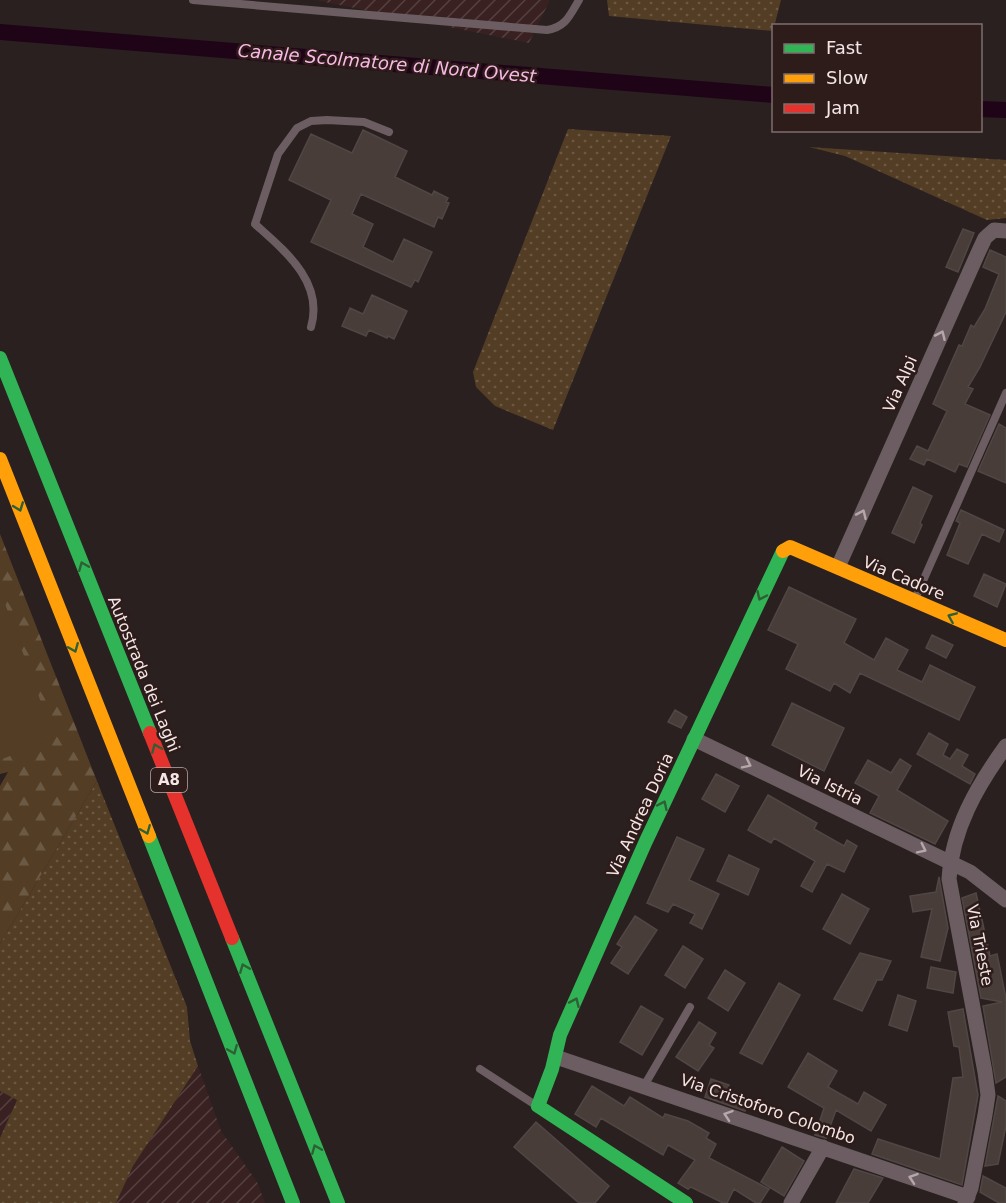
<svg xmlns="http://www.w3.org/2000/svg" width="1006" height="1203" viewBox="0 0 1006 1203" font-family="'DejaVu Sans',sans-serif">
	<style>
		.industrial { fill: url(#industrial-furrows) }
		.grass { fill: url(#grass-dots) }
		.forest { fill: url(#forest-firs) }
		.park { fill: #533d25 }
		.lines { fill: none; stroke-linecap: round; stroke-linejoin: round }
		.canal { stroke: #1f0418; stroke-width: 16 }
		.building { fill: #493d39; stroke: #504745; stroke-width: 1.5 }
		.lane { stroke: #6b5d61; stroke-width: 8 }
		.street { stroke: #6b5d61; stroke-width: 15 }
		.fast { stroke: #30b455; stroke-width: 14 }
		.slow { stroke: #ff9f0a; stroke-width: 14 }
		.jam { stroke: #e5322d; stroke-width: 14 }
		.oneway { stroke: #b6a8aa }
		.oneway2 { stroke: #2f6035 }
		.labels { text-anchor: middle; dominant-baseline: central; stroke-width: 5; stroke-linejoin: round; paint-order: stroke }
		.shield { fill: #2e1c1b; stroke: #b8a9a8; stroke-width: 1.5 }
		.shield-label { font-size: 15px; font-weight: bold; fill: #f3e6e5 }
		.street-label { font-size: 16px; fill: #f3e6e5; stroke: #2e1c1b }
		.water-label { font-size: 18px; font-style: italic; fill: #f9b8e5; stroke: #2e1c1b }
	</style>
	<defs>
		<pattern id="industrial-furrows" width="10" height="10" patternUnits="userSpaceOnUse" patternTransform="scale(1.5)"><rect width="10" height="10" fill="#382120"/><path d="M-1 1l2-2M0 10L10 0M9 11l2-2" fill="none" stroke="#554140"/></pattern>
		<pattern id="grass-dots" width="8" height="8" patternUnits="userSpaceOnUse" patternTransform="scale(1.5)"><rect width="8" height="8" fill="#533d25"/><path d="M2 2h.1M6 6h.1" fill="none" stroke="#6c5944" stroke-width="1.8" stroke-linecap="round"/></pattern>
		<pattern id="forest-firs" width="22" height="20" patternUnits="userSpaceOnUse" patternTransform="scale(1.5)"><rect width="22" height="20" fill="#533d25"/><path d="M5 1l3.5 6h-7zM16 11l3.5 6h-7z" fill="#6c5944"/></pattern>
	</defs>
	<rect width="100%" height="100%" fill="#2a201f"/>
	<path class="industrial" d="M315,0H550L529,43Z
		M198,1066L221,1131L257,1182L265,1203H116L133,1166Z
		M0,1091L17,1099L0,1138Z"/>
	<path class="grass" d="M607,0H781L773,31L609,16Z
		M568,129L671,136L553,430L495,406L476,387L473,372Z
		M809,147L1006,160V218L987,220L845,156Z
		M97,781L187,1007L190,1041L198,1066L133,1166L116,1203H0V1138L17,1100L0,1091V944Z"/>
	<path class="forest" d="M0,534L97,781L0,944V786L8,772L0,774Z"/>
	<path class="park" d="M0,590L54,738L0,760Z"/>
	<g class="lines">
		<path class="canal" d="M0,32L774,95
			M980,109L1006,110"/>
	</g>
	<path class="building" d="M363,130L407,151L395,177L432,195L434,191L448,198L446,202L449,203L442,219L438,217L434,227L361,194L352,214L373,224L363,247L393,262L404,239L432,252L418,282L415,280L411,287L311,242L331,200L289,180L311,134L352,153Z
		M963,229L974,233L958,272L946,267Z
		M990,250L1006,257V312L980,367L968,387L973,389L965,404L990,415L967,467L959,464L955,472L927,459L924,465L910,459L917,446L928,451L947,411L933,404L959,345L962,346L971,325L974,327L985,309L999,274L983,267Z
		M372,295L407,311L394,339L388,336L387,338L369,330L366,336L342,326L350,308L363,314Z
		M999,424L1006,428V483L978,471Z
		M913,487L932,496L920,523L922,525L914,543L892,533Z
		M961,510L1004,530L999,542L982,534L968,564L947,555L960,523L956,521Z
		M984,574L1006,584L997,607L974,596Z
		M789,587L856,619L844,643L874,660L886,638L908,650L897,670L922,682L930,665L975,687L959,720L860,673L850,693L834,683L830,691L786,669L798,644L768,630Z
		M932,635L953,645L946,658L926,648Z
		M792,703L844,728L824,771L772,745Z
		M675,710L687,717L681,728L668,722Z
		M929,733L948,744L943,755L950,759L957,749L968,755L962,766L975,774L970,784L917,754Z
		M900,759L911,766L897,790L948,821L935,844L870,813L879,796L855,783L868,760L891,773Z
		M716,774L739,786L725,812L702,799Z
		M768,795L817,823L814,829L844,846L847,840L857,846L844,872L827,864L812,892L801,886L815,861L774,838L771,843L748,830Z
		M677,837L704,849L689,880L719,894L702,929L690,923L695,914L673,904L668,912L647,903Z
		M729,855L759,869L748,895L717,881Z
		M939,877L948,928L940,961L921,957L932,909L913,912L910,896L936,892Z
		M976,893L990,956L997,954L1006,998V1077L996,1083L983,1006L1002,1002L981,998L962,898Z
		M842,894L869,909L850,944L823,929Z
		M635,916L657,930L628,974L611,963L622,947L617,944Z
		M683,946L703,959L685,988L665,975Z
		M860,953L891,961L882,980H877L862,1011L834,999Z
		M931,967L956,972L953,993L927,988Z
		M725,970L745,983L728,1011L708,998Z
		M779,983L800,995L762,1064L740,1053Z
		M898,995L916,1001L907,1031L889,1025Z
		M641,1006L663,1019L642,1055L620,1042Z
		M963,1009L978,1095L962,1185L872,1154L878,1139L940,1159L953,1078L963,1077L959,1047L954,1046L948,1012Z
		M699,1022L716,1033L709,1045L714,1048L698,1071L676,1057Z
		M808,1053L837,1071L828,1087L858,1104L864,1092L886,1105L871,1131L836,1110L826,1138L815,1135L824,1108L788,1087Z
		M711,1079L729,1085L727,1091L749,1098L745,1111L705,1097Z
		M592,1086L624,1106L630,1097L663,1118L665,1114L688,1121L709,1133L706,1138L716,1144L709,1158L769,1189L760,1203H756L734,1189L727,1203H723L691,1187L688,1189L678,1183L695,1160L668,1145L663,1155L601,1118L596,1127L575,1114Z
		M998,1096L1006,1101V1126L998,1164L985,1166Z
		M536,1122L609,1186L595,1203H579L514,1147Z
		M782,1147L804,1161L784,1196L761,1182Z
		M854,1169L883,1178L868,1203H836Z
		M983,1176L1006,1188V1203H999L980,1192Z"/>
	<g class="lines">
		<path class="lane" d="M193,0L547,30C566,27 570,15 579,0
			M311,327C324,282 285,251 255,224L278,154L297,128L311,121L327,120L364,122L389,132
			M915,599L1006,393
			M480,1069L537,1106
			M644,1086L690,1007"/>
		<path class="street" d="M838,567L978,253L985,238L994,230L1006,231
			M694,739L970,872L1006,900
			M556,1057L968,1197
			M791,1203L823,1147
			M965,1203L971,1188L985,1115L988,1095L985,1072L949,879C952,829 977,786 1006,746"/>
		<path class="fast" d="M0,358L150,733
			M149,836L293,1203
			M232,938L338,1203
			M686,1203L538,1106L552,1069L560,1035L646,841L783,551"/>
		<path class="slow" d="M0,459L149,836
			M783,551L790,547L1006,640"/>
		<path class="jam" d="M150,733L232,938"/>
	</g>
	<defs><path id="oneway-chevron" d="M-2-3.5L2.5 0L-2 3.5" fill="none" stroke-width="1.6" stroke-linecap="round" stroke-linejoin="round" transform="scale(1.5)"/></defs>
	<g class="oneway">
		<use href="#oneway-chevron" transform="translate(941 335) rotate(-66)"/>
		<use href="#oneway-chevron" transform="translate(862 514) rotate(-66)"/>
		<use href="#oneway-chevron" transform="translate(747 764) rotate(26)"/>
		<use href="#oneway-chevron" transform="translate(922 849) rotate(26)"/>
		<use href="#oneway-chevron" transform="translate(728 1115) rotate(-161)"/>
		<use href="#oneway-chevron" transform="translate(913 1178) rotate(-161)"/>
	</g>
	<g class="oneway2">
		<use href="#oneway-chevron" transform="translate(19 507) rotate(69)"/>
		<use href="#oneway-chevron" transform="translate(83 566) rotate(-112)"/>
		<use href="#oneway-chevron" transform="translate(761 596) rotate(115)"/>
		<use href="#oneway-chevron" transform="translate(952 617) rotate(-157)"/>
		<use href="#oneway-chevron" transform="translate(74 648) rotate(68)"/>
		<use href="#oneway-chevron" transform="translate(156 748) rotate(-112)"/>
		<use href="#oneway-chevron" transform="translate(663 805) rotate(-65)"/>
		<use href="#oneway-chevron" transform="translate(146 830) rotate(68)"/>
		<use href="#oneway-chevron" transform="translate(244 968) rotate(-112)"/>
		<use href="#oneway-chevron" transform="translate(575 1002) rotate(-66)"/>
		<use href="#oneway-chevron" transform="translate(233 1050) rotate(68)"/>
		<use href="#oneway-chevron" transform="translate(316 1149) rotate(-112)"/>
	</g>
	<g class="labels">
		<rect class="shield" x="151" y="768" width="36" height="24" rx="4.5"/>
		<g class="shield-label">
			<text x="169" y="780">A8</text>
		</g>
		<g class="street-label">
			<text transform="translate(900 384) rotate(-66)">Via Alpi</text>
			<text transform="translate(904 578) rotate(23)">Via Cadore</text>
			<text transform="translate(144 674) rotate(68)">Autostrada dei Laghi</text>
			<text transform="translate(830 785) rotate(26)">Via Istria</text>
			<text transform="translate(640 815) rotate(-65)">Via Andrea Doria</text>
			<text transform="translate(980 945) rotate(79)">Via Trieste</text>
			<text transform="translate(768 1109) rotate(19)">Via Cristoforo Colombo</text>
		</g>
		<g class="water-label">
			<text transform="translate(387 63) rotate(5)">Canale Scolmatore di Nord Ovest</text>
		</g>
	</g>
	<rect x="772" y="24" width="210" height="108" fill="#2e1c1b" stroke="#7d6d6c" stroke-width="1.5"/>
	<rect x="784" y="44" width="30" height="9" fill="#30b455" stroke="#7d6d6c" stroke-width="1.5"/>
	<text x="826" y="54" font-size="18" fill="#f3e6e5">Fast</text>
	<rect x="784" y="74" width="30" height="9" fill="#ff9f0a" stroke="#7d6d6c" stroke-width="1.5"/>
	<text x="826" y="84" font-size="18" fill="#f3e6e5">Slow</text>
	<rect x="784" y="104" width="30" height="9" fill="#e5322d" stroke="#7d6d6c" stroke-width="1.5"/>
	<text x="826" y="114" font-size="18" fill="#f3e6e5">Jam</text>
</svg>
